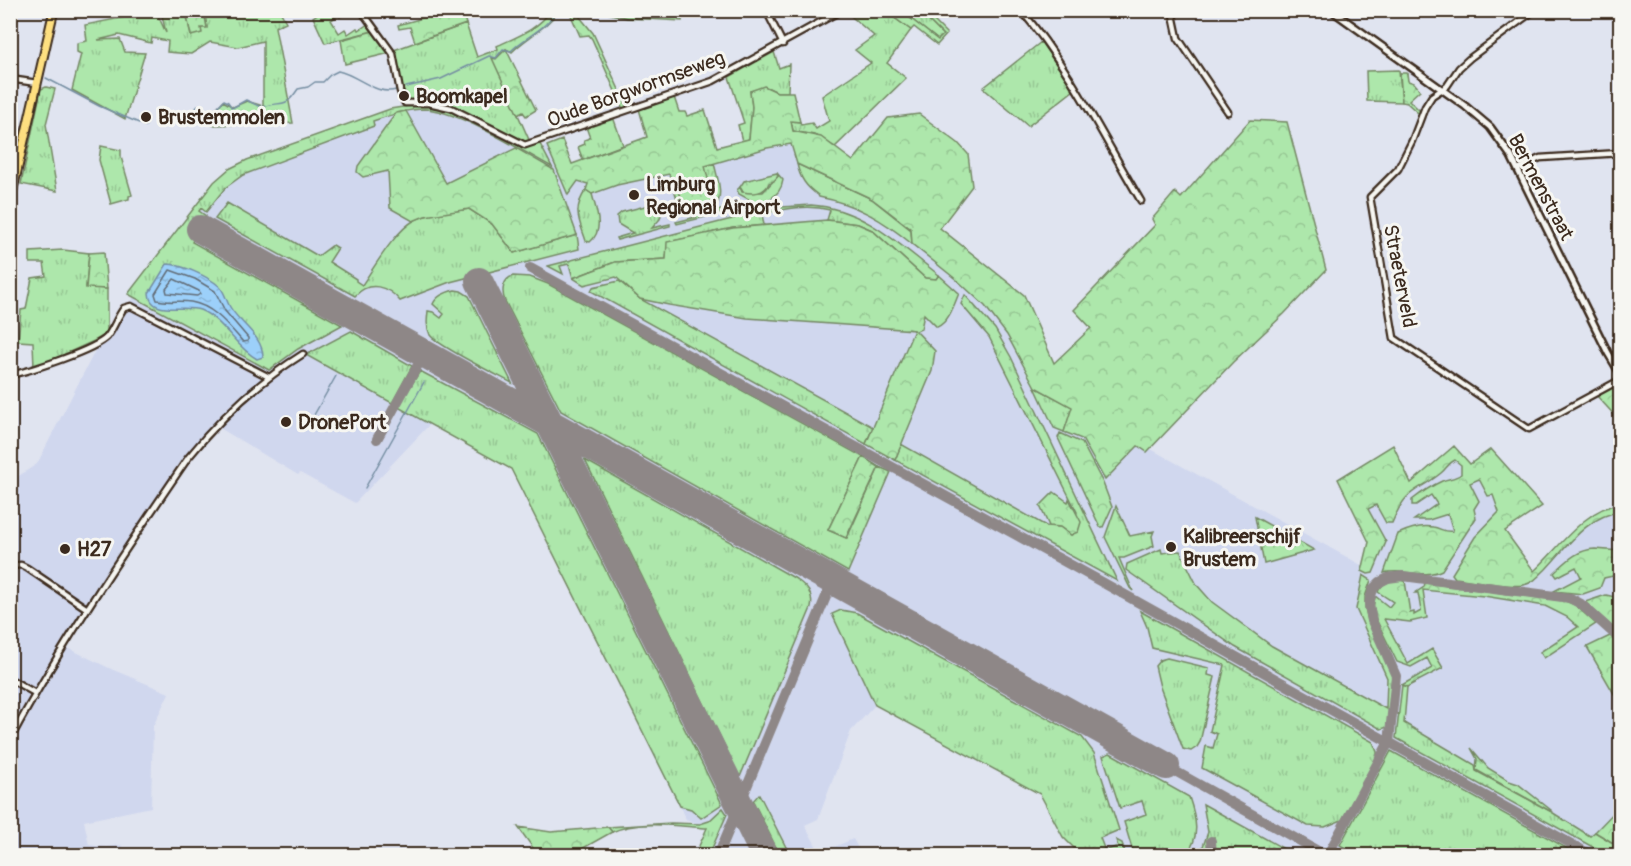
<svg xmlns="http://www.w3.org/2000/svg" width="1631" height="866" viewBox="0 0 1631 866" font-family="Pangolin,sans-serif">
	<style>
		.built { fill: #d0d7ee }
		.grass { fill: url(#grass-tufts); stroke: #748864; stroke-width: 1.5 }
		.forest { fill: url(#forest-crowns); stroke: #748864; stroke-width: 1.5 }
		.water { fill: url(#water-ripples); stroke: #758ea2; stroke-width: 1.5 }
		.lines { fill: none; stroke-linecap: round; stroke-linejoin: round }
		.shore { stroke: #626c76; stroke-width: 1.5 }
		.stream { stroke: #758ea2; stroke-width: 1.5 }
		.taxiway { stroke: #8e8787; stroke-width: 10 }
		.runway { stroke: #8e8787; stroke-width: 28 }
		.minor-casing { stroke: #3b2a1e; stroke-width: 9 }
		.tertiary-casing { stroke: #3b2a1e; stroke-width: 10 }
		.secondary-casing { stroke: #3b2a1e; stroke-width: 10 }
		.primary-casing { stroke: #3b2a1e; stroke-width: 11 }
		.minor { stroke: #f6f6f2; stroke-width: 4.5 }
		.tertiary { stroke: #f6f6f2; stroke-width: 5 }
		.secondary { stroke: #f6f6f2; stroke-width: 6 }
		.primary { stroke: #fedf80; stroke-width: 7 }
		.poi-dot { fill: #3b2a1e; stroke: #f6f6f2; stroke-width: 2 }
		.labels { text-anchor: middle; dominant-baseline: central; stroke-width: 6; stroke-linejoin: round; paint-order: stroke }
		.street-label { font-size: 20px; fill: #3b2a1e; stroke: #f6f6f2 }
		.poi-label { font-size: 20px; font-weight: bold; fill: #3b2a1e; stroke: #f6f6f2; text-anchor: start }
	</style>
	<defs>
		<pattern id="grass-tufts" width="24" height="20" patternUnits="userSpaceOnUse" patternTransform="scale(1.5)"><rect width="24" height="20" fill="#ade7ab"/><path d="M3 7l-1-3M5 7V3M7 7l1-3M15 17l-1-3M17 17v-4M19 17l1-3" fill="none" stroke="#96c693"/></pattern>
		<pattern id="forest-crowns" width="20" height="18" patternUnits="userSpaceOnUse" patternTransform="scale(1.5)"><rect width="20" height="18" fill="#ade7ab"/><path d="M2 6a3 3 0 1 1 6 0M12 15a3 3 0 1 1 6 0" fill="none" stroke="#96c693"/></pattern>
		<pattern id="water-ripples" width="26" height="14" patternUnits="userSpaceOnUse" patternTransform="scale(1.5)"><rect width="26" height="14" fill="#9cd0fa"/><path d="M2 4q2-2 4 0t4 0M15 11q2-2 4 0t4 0" fill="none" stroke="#87b3d6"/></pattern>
	</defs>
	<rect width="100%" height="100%" fill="#e0e4f0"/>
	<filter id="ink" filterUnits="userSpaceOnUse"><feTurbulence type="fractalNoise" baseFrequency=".0167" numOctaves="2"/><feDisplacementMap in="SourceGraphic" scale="12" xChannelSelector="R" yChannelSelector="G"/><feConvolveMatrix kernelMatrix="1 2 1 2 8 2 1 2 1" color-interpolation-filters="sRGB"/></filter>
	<g filter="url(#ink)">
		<path class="built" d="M422,104L434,106L490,129L533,151L562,140L572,164L650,135L659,162L749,139L786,104L793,131L828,141L853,161L888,118L972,186L940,228L1024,295L1054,363L1091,328L1074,310L1181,199L1250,120L1287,122L1326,270L1284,314L1233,362L1149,448L1363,566L1369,542L1338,479L1393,445L1411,483L1454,446L1470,464L1491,449L1522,483L1472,552L1532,574L1582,522L1610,505L1620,504V855H1081L1063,837L1040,794L875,705L851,731L818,819L805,825L820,853L853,839L862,855H695L707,828L686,819L511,469L430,424L355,503L300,473L298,475L218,427L190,458L96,597L66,647L111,669L169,693L153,726L151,807L84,821L89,845L106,847L121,845L127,855L11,856V481L37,464L98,345L108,340L134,297L128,294L221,175L247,160L333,129L390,109Z"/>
		<path class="grass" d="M156,11L166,33L161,11H186L191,36L201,28L207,27L204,11H280L286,22L275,27L293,123L212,125V113L223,101L233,107L247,101L263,106V41L238,47L210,42L191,54L167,52L168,41L152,38L151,43L119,35L98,40L120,39L125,52L145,53L125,119L72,90L81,54L77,52V43L87,41L85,25Z
			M322,11H348L340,17L339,15L331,20L339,33L345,29L348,34L357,28L359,30L368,24L373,31L325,43L313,17Z
			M550,11H558C546,29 527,37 512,52L506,49L496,59L493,58L530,142L525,143L455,108L408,102C398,93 401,64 394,50L466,24L477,57L498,49L497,46C516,37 539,29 550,11Z
			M848,11H885L911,30L887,63L906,78L835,147L814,135L793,131L791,121L800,122L801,125L812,123L816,129L829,121L822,96L871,63L855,50L874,36L846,12Z
			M901,11H939L929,21L943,35L938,40Z
			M1041,42L1074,90L1028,126L983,88Z
			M774,52L779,68L789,64L788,92H777L769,88L750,91L752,107L749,139L742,141L738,125L744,123L729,77Z
			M1399,70L1402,102L1367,101L1366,71Z
			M46,87L55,89L46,124L57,191L21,184L41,89Z
			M422,104L458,113L526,148L539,142L552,167C520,150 458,110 424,109C406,109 389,116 373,121L374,126L243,175L225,188L206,212L201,208L199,211L206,216L192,242L342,325L298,349L269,370L128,294L214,182L229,169L247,160L390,109Z
			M613,117L623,145L583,160L578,147L585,144L584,140L590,138L586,127Z
			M101,146L121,150V157L132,195L129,196V199L111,204L99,160Z
			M714,163C718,181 725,196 713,212L730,208V211L677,224L676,222L696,217L681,211L671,180L676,179L684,208L691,211L705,166Z
			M797,164L872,199L911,230L912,244C883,220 856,204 819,197L818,195C806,187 800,178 797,164Z
			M777,173L783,180C780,203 753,205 734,210V208L754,202L739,194L737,190L740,187L742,192H763L778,176Z
			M586,190L592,194C596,210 605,230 590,242L586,241C579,220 572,210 586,190Z
			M227,203L318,256L333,245L338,248L329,262L356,279V281L362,285C375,266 395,231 415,220C431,212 452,212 469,209L492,224L514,253L577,235L579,249L450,282L400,301C388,286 369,280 355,296L215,219Z
			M653,204L659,206L662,211L660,219L652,228L670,224V226L617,240L616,238L633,233L618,224L617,216L622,212Z
			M811,205C863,208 900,245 939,275L936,279L925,278L872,230L858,224L827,220L830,210C807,204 785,209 762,214L764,225L733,228L668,242L666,259L615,262L573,278L569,264L560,266L563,274L548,266L767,210L782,207Z
			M63,250L89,253L86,287L107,289V331L103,336L94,341L34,368L33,342L18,341L21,310L26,309L32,278L46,276L44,263H30V252Z
			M513,276L530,277L548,284L863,457L828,530L847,538L879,467L891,472L848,572L561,411L505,301C501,291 503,279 513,276Z
			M619,281L640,299L873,427L866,444L591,291L593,287Z
			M455,290L461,291L469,296L512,383C497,375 438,346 430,335C426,327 427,319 428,311L433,312L441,318L444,314L433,304C437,295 446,292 455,290Z
			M965,295L995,329L1011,357L1117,581L895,460L901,444L1046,526L1060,527L1071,535L1077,512L989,337L961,304Z
			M351,331L412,366L392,403L306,355Z
			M420,371L538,434L722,804L701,818L691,809L680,806L511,469L398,407Z
			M1035,387L1073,407L1064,432L1054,428Z
			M585,460L796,579C807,587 814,594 811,608L740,777Z
			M1116,506L1130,536L1154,531L1152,536L1154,546L1124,558H1119L1133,591L1130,588L1105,537Z
			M1161,549L1162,553L1180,551L1197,585L1212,602L1272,646L1386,709L1387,678L1356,609L1363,575L1371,580L1365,597V608L1368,621L1392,675L1388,727L1381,729L1235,647L1126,570L1127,564Z
			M841,610L857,613L868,619L1082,737L1094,753L1119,830L1100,838L1105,851L1118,846L1116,840L1122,843L1126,855H1081L1063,837L1040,794L875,705L832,614Z
			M1140,611L1373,742L1377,752V759L1342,820L1325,827L1308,826L1202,768L1206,746L1213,748L1217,734L1210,731L1225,665L1152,648L1147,627Z
			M1167,658L1209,668L1208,675L1215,677L1200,742L1197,747L1191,751L1183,749L1160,687L1155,666L1160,660Z
			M1402,685L1407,687L1404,723L1475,765L1476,771L1550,811L1590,836L1595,832L1620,847V855H1607L1396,738Z
			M1391,751L1579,855L1359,856L1340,845Z
			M1110,753L1189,797C1196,818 1201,837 1186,855H1134L1124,822L1146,814L1142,801L1120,808L1103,756Z
			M759,794L790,855H780L753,801Z
			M1203,804L1295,855H1216L1214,837L1208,840L1210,849L1204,855H1200L1208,832Z
			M723,808L727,814L709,855H695L707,828C679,826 637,820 612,832L608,827L671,823L700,824L709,821Z"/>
		<path class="forest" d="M897,10L901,11L938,40L943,35L929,21L931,18L947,34L937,45L914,27L911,30L892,16Z
			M186,11H204L207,28H201L202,33L191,36Z
			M447,11H462L466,24L415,42L410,27L399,29L398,25Z
			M569,11H575L593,33L627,107L623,109L592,39L589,35L580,36Z
			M599,11H623L682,16V21L627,18Z
			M373,31L390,53L345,64L341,40Z
			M506,49L536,110L526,116L523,112L518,115L492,58L496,59Z
			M1400,73H1407L1408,81L1414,83L1420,90L1409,100L1420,111L1419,114L1407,103L1402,102Z
			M764,86L777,92H793L800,122L791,121L793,131L821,137L853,161L888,118L919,114L958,143L968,154L972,186L940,228L1024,295L1054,363L1091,328L1074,310L1155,225L1152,219L1175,192L1181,198L1250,120L1287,122L1326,270L1284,314L1233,362L1147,452L1138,446L1105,480L1082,439L1064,432L1072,407L1035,387L1007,335L985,306L958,281L912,244L911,229L872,199L797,164L791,144L767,148L705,166L713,200L709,207L691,211L684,208L676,179L671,180L669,174L617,185L592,194L586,190L588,184L578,181L568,195L547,146L562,140L572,164L647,137L639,109L674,97L679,112H685L687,116L705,110L717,147L749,139L752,107L750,91Z
			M406,111L446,183L516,148L554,170L577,235L514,253L492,224L469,209L425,216L413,221L390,208L388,171L363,177L357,172L358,166L396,113Z
			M777,173L778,176L774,181L769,183C765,194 752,194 743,192L740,187L744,181Z
			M827,220L858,224L872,230L925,278L936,279L939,275L959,293C954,305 949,322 937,327L924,314L921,329L916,331L935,351L932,371L895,460L866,444L914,330L747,318L669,305L640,299L616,277L584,285L573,278L615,262L666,259L667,242L733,228Z
			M104,252L107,289L86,288L89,253Z
			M1620,382V421L1596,395Z
			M1060,433L1082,443L1103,483L1112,507L1103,527H1100L1058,438Z
			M1393,445L1411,483L1454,446L1470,464L1491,449L1542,506L1505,531L1534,571C1558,549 1586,507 1620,504V512C1588,515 1567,547 1546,569C1539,576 1533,583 1524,585C1510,588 1471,580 1455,578L1452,574L1475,537L1499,512L1493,495L1488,496L1479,479L1470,483L1479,501L1474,509L1476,518L1442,570C1424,579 1403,568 1384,573L1398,534C1408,529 1422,525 1433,527C1441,528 1444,533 1453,531L1448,514L1429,520H1414L1437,504L1431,495L1416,505H1412V500C1421,493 1431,486 1442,481C1449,478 1455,479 1461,474V465L1455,460C1448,463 1447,468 1441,473C1415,494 1407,487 1392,523H1386L1376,505L1368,509L1386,542L1373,573L1368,574L1362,571L1369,542L1338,479Z
			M863,457L879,467L846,538L828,530Z
			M1054,492L1068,502L1069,499L1081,522L1078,532L1071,535L1060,527L1049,526L1040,506Z
			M1255,517L1314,550L1264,564Z
			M1595,549L1620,551V584L1613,576L1604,578L1600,588L1583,594L1554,591L1581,577L1576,567L1557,577L1554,573C1567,561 1576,550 1595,549Z
			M1398,580L1405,581L1410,613L1414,612V615L1421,611L1418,593H1415L1424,587L1425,583L1565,601L1575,605L1596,624L1544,658L1540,652L1578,627L1567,617L1545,606L1484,596L1423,590L1427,618L1410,622L1384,619L1408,664L1432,649L1443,668L1407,687L1402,685L1432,668L1427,658L1411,667L1397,662L1376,619L1373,609L1375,596L1389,607L1393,602L1378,592C1381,584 1390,580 1398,580Z
			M1606,595L1615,597L1620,595V634L1585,602Z
			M1610,636L1620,645V704L1587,647Z
			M1471,748L1488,768L1509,781L1518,784L1551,810L1550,811L1476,770L1477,759Z
			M1620,806V847L1595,832Z
			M518,827L551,832L608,827L612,832L571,855H538Z"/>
		<path class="water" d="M167,264C181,264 209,277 219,286C225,292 226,300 230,307C240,324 263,336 263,357L257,359C235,347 224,320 200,310C184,304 150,317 149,293Z"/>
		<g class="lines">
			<path class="shore" d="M170,270L195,279L215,291L225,311L248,338V341L243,342C228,325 214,306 191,302C180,300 168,303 157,300L155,294Z
				M174,279L199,291L200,294L197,296L167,293L166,289Z"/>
			<path class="stream" d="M46,78L99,106L146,126
				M406,87L441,79L489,56L496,58L503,49L511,51C525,36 547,30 556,10
				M156,127L191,113L198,106L212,112L224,100L228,102L232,108L246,100L261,107C283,100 284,110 298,89L308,87L315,82H323L330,75L338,71C358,75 376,96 396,90
				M314,415L336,376
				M365,488L424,382"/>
			<path class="taxiway" d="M530,268L1100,581L1593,856
				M377,439L424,354
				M1166,766L1327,856
				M1211,841L1212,856
				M718,856L833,580
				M1327,856L1389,742L1396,676L1372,621L1369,604L1373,589L1380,582L1388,578L1403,576L1570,598L1581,604L1620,639"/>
			<path class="runway" d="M200,229L1166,766
				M479,281L765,856"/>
			<g class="minor-casing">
				<path id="minor" d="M361,10L393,54L400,91L405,103H429L451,108L525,145L713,81L842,10
					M766,10L783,44
					M1021,10C1069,67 1103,137 1141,201
					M1172,10L1178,38L1228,112
					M1535,10L1470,58L1459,68L1447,86L1432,96L1425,107L1412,141L1398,169L1370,197L1394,338L1529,429L1620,380
					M10,13L13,10
					M10,79L37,83
					M1518,169L1540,158L1620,153
					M10,375C30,371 95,350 107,337C114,328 117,317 124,308L131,306L269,377
					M10,566L21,565L27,568L86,608
					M10,679L35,693
					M10,740C63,641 125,550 188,458C221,417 258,382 303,354"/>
			</g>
			<g class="tertiary-casing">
				<path id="tertiary" d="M1331,10L1465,106L1490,127L1511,156L1608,353L1620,373"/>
			</g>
			<g class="secondary-casing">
				<path id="secondary" d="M658,10H704"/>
			</g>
			<g class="primary-casing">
				<path id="primary" d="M10,202L54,10"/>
			</g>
			<use href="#minor" class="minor"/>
			<use href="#tertiary" class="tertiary"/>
			<use href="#secondary" class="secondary"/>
			<use href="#primary" class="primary"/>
		</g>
	</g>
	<g class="poi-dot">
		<circle cx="404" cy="96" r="6"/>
		<circle cx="146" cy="117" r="6"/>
		<circle cx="634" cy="195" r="6"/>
		<circle cx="286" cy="422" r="6"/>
		<circle cx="1171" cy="547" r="6"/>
		<circle cx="65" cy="549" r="6"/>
	</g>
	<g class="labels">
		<g class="street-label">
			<text transform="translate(636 89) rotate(-20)">Oude Borgwormseweg</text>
			<text transform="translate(1541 187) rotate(62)">Bermenstraat</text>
			<text transform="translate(1400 276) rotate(79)">Straeterveld</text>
		</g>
		<g class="poi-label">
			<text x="416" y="96">Boomkapel</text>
			<text x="158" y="117">Brustemmolen</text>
			<text x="646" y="184">Limburg<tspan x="646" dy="23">Regional Airport</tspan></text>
			<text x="298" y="422">DronePort</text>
			<text x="1183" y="536">Kalibreerschijf<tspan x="1183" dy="23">Brustem</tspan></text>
			<text x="77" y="549">H27</text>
		</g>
	</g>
	<rect width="1631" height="866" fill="none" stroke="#f6f6f2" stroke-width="36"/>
	<rect x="18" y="18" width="1595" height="830" fill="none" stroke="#3b2a1e" stroke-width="2" filter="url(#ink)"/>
</svg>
